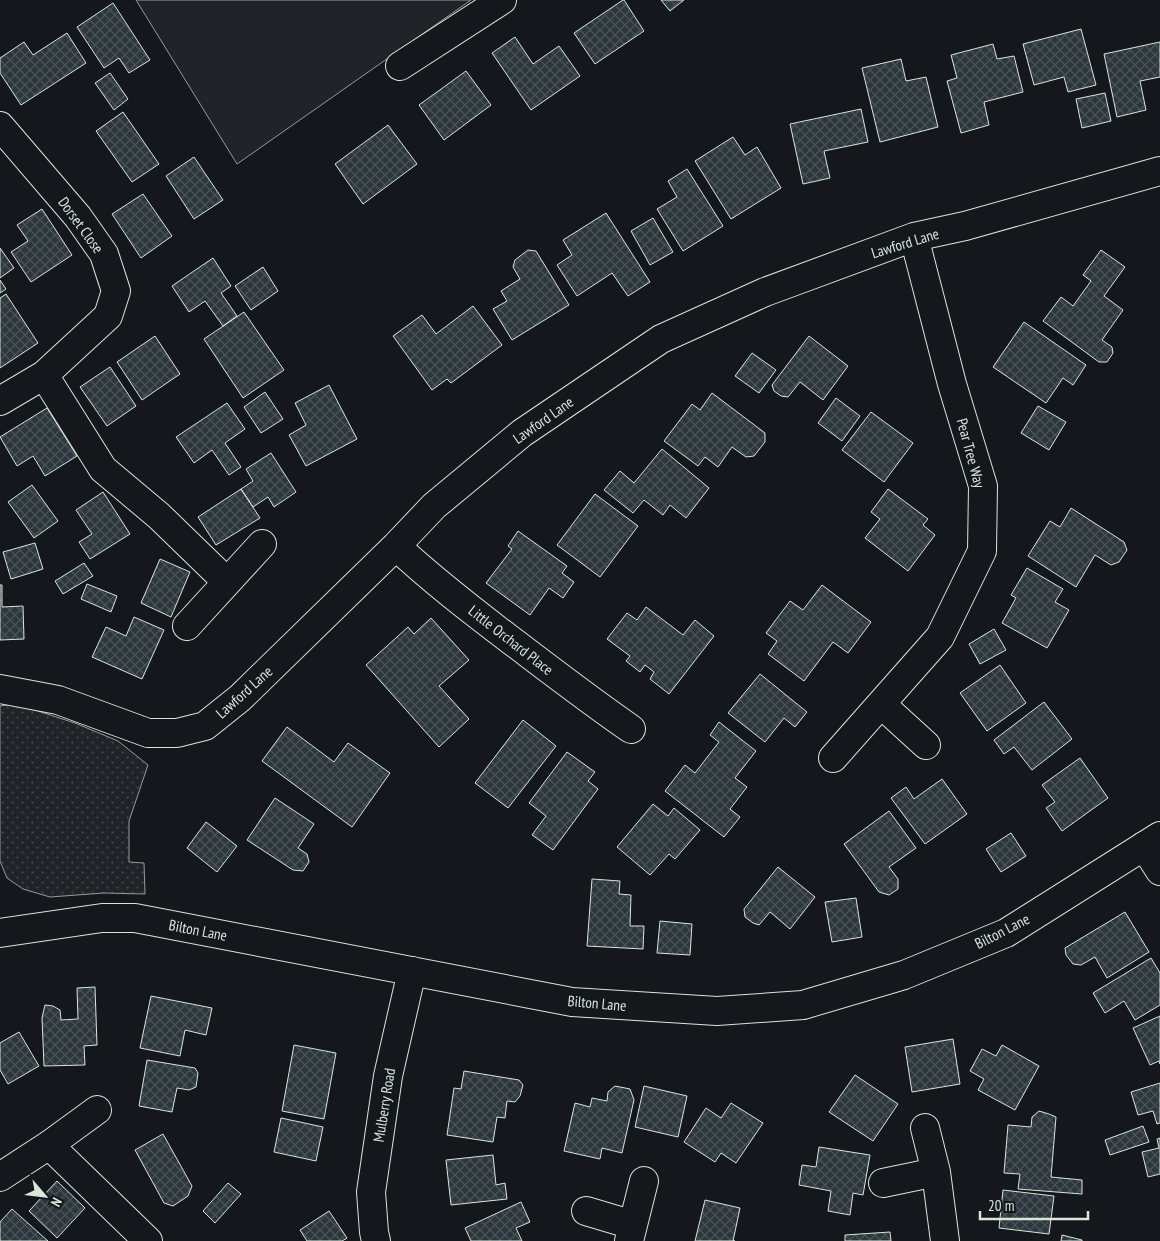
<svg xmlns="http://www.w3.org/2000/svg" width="1160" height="1241" viewBox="0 0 1160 1241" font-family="'PT Sans Narrow',sans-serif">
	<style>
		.grass { fill: url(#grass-dots); stroke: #939e99 }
		.park { fill: #202428; stroke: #939e99 }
		.building { fill: url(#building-cross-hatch); stroke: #d8e6dc }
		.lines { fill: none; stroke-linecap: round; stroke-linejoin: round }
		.street-casing { stroke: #d8e6dc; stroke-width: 30 }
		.secondary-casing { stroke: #d8e6dc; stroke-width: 30 }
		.street { stroke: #14181c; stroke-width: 28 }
		.secondary { stroke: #14181c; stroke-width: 28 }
		.labels { text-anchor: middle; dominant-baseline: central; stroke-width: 4; stroke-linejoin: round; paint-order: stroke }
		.street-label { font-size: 15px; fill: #d8e6dc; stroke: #14181c }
	</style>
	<defs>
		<pattern id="grass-dots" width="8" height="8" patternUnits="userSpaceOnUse" patternTransform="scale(1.25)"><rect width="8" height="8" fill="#202428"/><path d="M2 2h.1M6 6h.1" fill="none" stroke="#404447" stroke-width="1.8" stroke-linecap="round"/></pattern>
		<pattern id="building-cross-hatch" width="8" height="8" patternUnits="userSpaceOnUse" patternTransform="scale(1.25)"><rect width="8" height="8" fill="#2c363c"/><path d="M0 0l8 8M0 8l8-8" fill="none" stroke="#4a5358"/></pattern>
	</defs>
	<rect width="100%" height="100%" fill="#14181c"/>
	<path class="grass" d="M16,704L75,723L118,741L148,765L129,821V862L144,863L145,894L104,893L50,897L23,889L7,878L0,861V706Z"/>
	<path class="park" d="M136,0H471L237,164Z"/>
	<path class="building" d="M623,0H624L644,31L595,64L574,33Z
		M661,0H684L670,11Z
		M113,3L150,60L129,73L119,58L104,68L77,27Z
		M1081,29L1096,85L1068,92L1064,77L1034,85L1023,44Z
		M67,33L86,63L21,105L0,73V58L24,42L33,55Z
		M515,37L533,64L559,46L580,76L531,110L492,53Z
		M1160,42V77L1140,81L1146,110L1117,117L1104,54Z
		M993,44L997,59L1014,56L1023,92L984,102L989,125L961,133L947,81L957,78L951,55Z
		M901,59L906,81L926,77L938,127L880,142L862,68Z
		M466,71L491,105L444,140L419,105Z
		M110,73L128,99L114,110L95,83Z
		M1105,93L1111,121L1082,128L1076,99Z
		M861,109L868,142L824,151L830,178L803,184L790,124Z
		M123,112L159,164L132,182L96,131Z
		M388,125L417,164L363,204L335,164Z
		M733,137L745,155L757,147L781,188L731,219L695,161Z
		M194,157L223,200L194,219L166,176Z
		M687,169L723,226L683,251L657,209L677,197L668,181Z
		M143,194L172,236L141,258L112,214Z
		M42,209L72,255L31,282L11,252L28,241L17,225Z
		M606,213L650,282L628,296L612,273L577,296L557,265L572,255L563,240Z
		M653,218L673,252L650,265L631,231Z
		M0,248L14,268L0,278Z
		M528,250L536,251L569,305L512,340L493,309L507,301L501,291L520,279L513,267L515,260Z
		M1101,250L1125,267L1104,296L1123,310L1102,340L1112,347L1113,353L1107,362H1099L1043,321L1061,297L1073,306L1091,281L1083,275Z
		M213,258L231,286L221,293L237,316L223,326L205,301L189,312L172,286Z
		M263,267L278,291L251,310L235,286Z
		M0,280L6,289L0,293Z
		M6,294L38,343L0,368V298Z
		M473,306L502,345L451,383L447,379L432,390L393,336L422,315L436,334Z
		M244,312L284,370L243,398L204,339Z
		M1024,322L1086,365L1073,385L1063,378L1046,403L993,367Z
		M155,336L180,374L142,400L117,362Z
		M809,336L848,366L823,400L800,382L788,397L781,396L774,391L772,385Z
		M752,353L776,370L759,393L735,376Z
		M110,367L136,406L107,426L80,387Z
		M329,385L357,439L306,466L289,435L306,425L295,403Z
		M265,392L283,419L261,433L244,407Z
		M712,393L765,433V442L754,456L746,457L732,447L718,467L705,457L698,466L664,441L692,404L700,410Z
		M836,398L860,416L842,441L818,423Z
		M227,403L245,429L225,443L241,467L229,475L212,450L194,463L176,437Z
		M1038,406L1066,422L1049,450L1021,433Z
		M47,408L77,456L45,476L33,456L17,466L0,437Z
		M871,412L913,443L884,482L842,450Z
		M662,449L709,488L686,518L670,505L663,515L644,500L633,513L604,490L620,471L634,483Z
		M271,453L296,492L274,507L268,497L253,507L241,489L253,481L246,469Z
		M32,485L58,521L34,538L8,502Z
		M241,489L260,518L216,545L198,517Z
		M888,489L928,519L923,525L935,535L908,571L865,538L880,519L871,512Z
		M103,492L130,534L90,559L79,542L92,534L76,510Z
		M595,494L638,526L600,577L557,545Z
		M1071,508L1124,542L1127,550L1119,562L1111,565L1095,555L1076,587L1028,556L1050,521L1060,527Z
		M518,531L567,566L562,573L574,582L563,598L549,588L530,615L486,583L512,549L508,546Z
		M35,543L43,569L11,579L3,552Z
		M160,559L190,572L171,617L141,603Z
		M84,563L93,576L63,594L55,581Z
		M1027,568L1063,589L1055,602L1069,610L1047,648L1002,623L1016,598L1011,595Z
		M87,584L117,596L111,612L81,599Z
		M0,585H2V607L23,606L24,639L0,640Z
		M822,585L871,622L848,653L833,642L804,681L768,654L777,641L766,633L790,601L803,610Z
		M646,607L683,635L695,620L714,636L669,694L650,679L654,672L645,665L640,672L626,661L630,656L607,639L627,613L637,620Z
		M134,617L164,630L142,679L92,657L106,627L126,636Z
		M431,618L469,660L439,686L469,719L439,747L366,665L408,627L414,634Z
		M994,629L1006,650L980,664L969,644Z
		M1000,665L1026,703L987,731L960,693Z
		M760,674L807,712L795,727L784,718L765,742L728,713Z
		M1044,702L1072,739L1032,770L1014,747L1004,754L994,740Z
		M523,720L556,746L508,808L475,783Z
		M719,722L756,751L735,778L747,787L730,809L740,817L724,837L665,791L685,765L695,773L719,742L710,735Z
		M287,727L334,762L348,743L390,773L352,827L262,761Z
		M567,752L595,772L588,781L598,789L553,850L532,835L546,816L529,803Z
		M1080,758L1108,798L1062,831L1046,808L1055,802L1042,785Z
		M942,779L967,814L925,844L891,798L906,787L914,799Z
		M275,798L314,824L298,848L307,854L309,862L303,871L293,870L247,840Z
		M653,804L668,816L674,808L700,830L675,859L669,854L650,875L617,847Z
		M889,811L916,848L889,867L898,879V889L889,895L879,892L844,844Z
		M206,822L237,846L217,872L187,848Z
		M1011,833L1026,856L1001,872L986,849Z
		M778,867L815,897L790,929L770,912L759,925L753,923L745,917L744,909Z
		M592,879L620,881L619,894L631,895L630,926H644L643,949L587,946Z
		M856,898L862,937L832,942L825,902Z
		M1125,912L1149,952L1107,978L1095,957L1081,965L1073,964L1066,955L1065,948Z
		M660,921L692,924L690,955L657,953Z
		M1151,958L1160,973V1005L1135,1020L1124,1001L1105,1013L1093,993Z
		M95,987L97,1045L84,1046L85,1065L44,1066L42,1018L45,1005L53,1006L60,1010L61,1020L78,1019L77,988Z
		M151,996L212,1008L206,1035L185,1030L180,1056L140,1048Z
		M1160,1016V1064L1159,1061L1150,1065L1133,1028Z
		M19,1032L39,1066L8,1084L0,1070V1043Z
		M953,1039L960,1084L912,1092L905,1047Z
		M294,1045L336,1053L324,1119L282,1111Z
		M1002,1045L1039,1066L1015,1110L978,1090L984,1079L970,1071L982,1049L996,1056Z
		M147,1060L195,1068L198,1073L196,1087L189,1090L177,1088L172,1112L139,1106Z
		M464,1071L519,1080L523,1085L520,1096L515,1102L507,1101L505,1118L497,1117L493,1142L447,1135L454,1088L461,1089Z
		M855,1075L898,1104L873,1141L829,1112Z
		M1160,1083V1123L1157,1124L1153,1111L1138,1115L1131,1092Z
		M615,1086L630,1089L634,1100L622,1153L602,1148L600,1159L564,1151L575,1103L590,1107L592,1098L607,1101L608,1092Z
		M644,1086L687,1096L678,1137L635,1127Z
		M731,1103L763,1123L736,1163L721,1153L715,1162L684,1142L706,1108L721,1118Z
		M1039,1111L1049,1114L1056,1117L1051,1177L1082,1180V1194L1018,1189L1020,1174L1004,1173L1008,1125L1031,1127L1032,1117Z
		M281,1118L323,1127L316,1161L274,1152Z
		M1143,1126L1149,1142L1110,1155L1105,1140Z
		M163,1134L192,1186L188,1196L173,1206L164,1203L135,1150Z
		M1160,1138V1174L1148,1177L1142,1152L1159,1148L1157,1139Z
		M819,1147L870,1155L863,1195L853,1193L850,1215L828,1211L831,1191L799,1185L802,1165L816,1167Z
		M493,1155L496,1185L505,1183L507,1199L451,1205L446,1160Z
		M57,1181L85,1208L57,1238L29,1211Z
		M228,1183L241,1194L215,1223L203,1211Z
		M1003,1190L1054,1196L1049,1234L999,1228Z
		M705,1200L740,1208L733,1241H735H695Z
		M521,1202L530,1222L516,1228L522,1241H471L465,1228Z
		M12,1209L48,1241H0V1222Z
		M329,1211L347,1238L342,1241H307L300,1230Z
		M890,1232L891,1241H845V1235Z
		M1062,1235L1082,1240V1241H1061Z"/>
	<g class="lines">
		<g class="street-casing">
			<path id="street" d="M400,66L502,0
				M0,126L78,217L104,254L116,291L108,316L44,375L0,401
				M44,375L103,469L159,516L226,581
				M396,546C431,579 470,609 508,638C549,669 589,700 631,729
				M187,626L262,544
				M0,689L58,700L148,733H177L205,726L240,698L396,546L434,506L522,433L661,339L765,292L914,237L965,226L1160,171
				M881,704L926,745
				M833,758L940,637L982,551L983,486L952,384L914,237
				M1144,846L1160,871
				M925,1128L936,1172L945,1241
				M49,1145L148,1241
				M0,1177L49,1145L97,1110
				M883,1183L936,1172
				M586,1211L633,1225
				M376,1241L374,1232L371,1192L388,1076L412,971
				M629,1241L644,1181"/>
		</g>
		<g class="secondary-casing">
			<path id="secondary" d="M0,933L102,918H135L572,1002L717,1011L803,1005L904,975L1006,933L1160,836"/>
		</g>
		<use href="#street" class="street"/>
		<use href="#secondary" class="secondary"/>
	</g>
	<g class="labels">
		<g class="street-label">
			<text transform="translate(81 225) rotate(54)">Dorset Close</text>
			<text transform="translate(905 243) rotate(-17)">Lawford Lane</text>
			<text transform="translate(543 420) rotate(-35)">Lawford Lane</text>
			<text transform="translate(971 453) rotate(75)">Pear Tree Way</text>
			<text transform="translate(511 640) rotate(38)">Little Orchard Place</text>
			<text transform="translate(244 692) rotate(-42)">Lawford Lane</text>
			<text transform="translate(198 930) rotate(11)">Bilton Lane</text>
			<text transform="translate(1002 931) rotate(-27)">Bilton Lane</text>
			<text transform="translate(597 1003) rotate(5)">Bilton Lane</text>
			<text transform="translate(384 1105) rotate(-81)">Mulberry Road</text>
		</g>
	</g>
	<g transform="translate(45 1196) rotate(118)" stroke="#14181c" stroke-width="4" paint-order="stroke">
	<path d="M0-4L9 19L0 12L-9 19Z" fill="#d8e6dc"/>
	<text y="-8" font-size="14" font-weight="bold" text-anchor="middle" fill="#d8e6dc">N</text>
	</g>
	<path d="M980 1211v8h108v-8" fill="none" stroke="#d8e6dc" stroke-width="2.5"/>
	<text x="988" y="1211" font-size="15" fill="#d8e6dc" stroke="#14181c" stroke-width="4" paint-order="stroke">20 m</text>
</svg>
